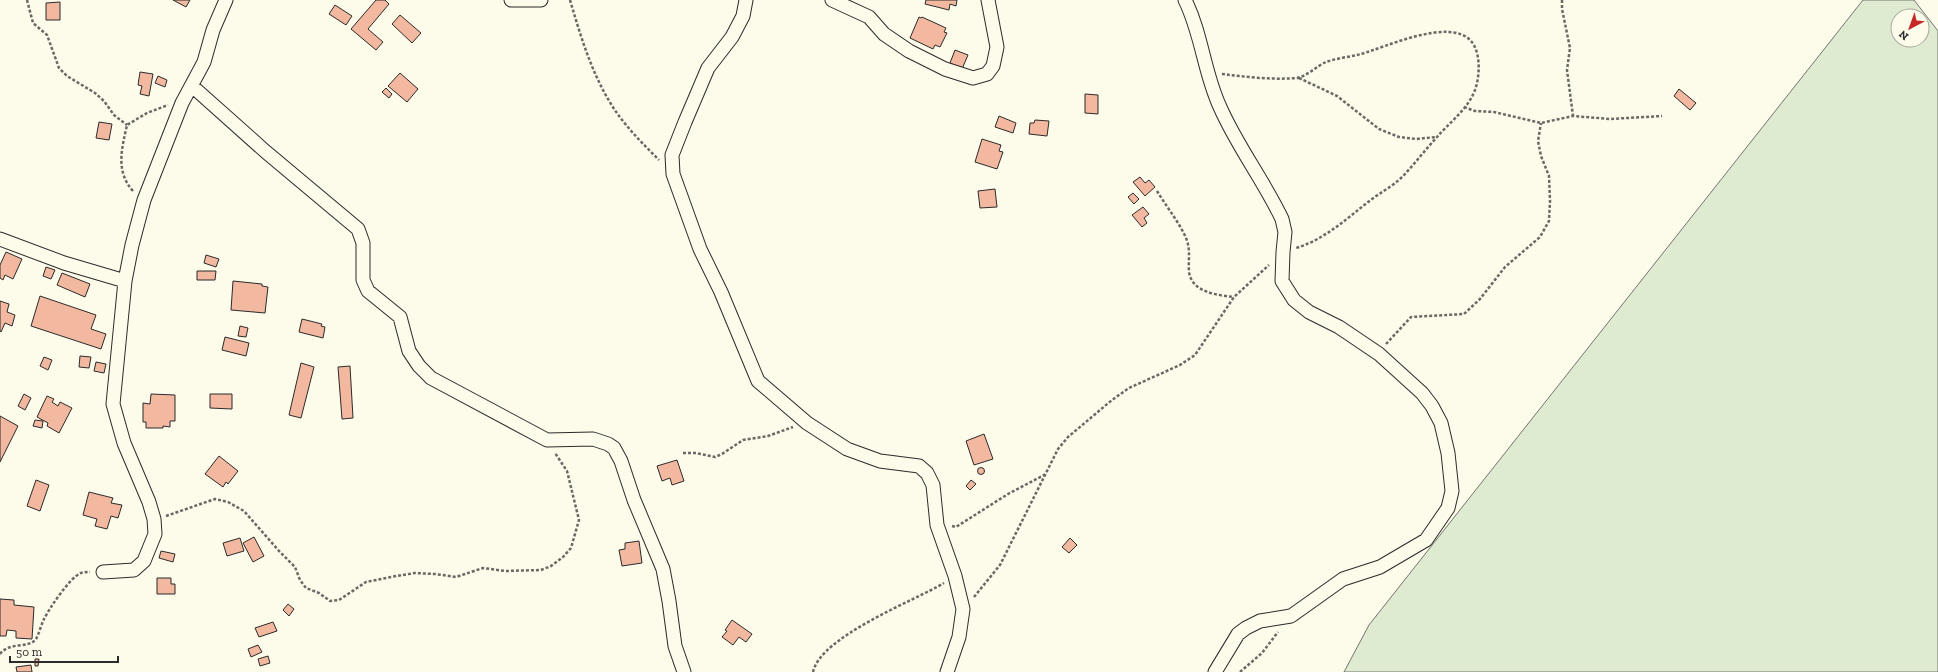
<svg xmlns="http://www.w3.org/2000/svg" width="1938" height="672" viewBox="0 0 1938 672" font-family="'Zilla Slab',serif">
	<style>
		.green { fill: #deebd1; stroke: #74746e; fill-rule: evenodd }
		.building { fill: #f2b8a0; stroke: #2b2b2b }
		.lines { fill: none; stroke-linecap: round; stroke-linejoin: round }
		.minor-casing { stroke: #2b2b2b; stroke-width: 15 }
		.path { stroke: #6a6964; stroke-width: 2.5; stroke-dasharray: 3 2; stroke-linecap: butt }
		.minor { stroke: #fdfbea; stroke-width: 13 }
	</style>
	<rect width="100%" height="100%" fill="#fdfbea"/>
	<path class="green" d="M1863,0H1914L1938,31V672H1344L1369,625ZM1898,16H1922V40H1898Z"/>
	<path class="building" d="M173,0H190L186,7Z
		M376,0H385L389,4L368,29L383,42L376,50L351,29Z
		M926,0H957L956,6L950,4L949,10L925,4Z
		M60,2V20H46V3Z
		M335,5L352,16L346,25L329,14Z
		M400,15L421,33L412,43L392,24Z
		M919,17L921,18L922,17L946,28L944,32L947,33L940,47L935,45L933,49L910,38Z
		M955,50L968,55L962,69L950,63Z
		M140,72L153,74L149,96L140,94L142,86L138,85Z
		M400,73L418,89L407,102L388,86Z
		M158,76L167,80L165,87L155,83Z
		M386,88L392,94L389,98L382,92Z
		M1679,89L1696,103L1690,110L1674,96Z
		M1085,94L1098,95V114L1085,113Z
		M999,116L1016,123L1013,133L995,127Z
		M1035,120L1049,121L1047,136L1029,134L1030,123H1034Z
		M99,122L112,124L109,140L96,138Z
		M982,139L1001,145L999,151L1003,152L997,169L975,162Z
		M1140,177L1145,183L1149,180L1155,187L1145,196L1133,182Z
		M995,189L997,207L980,208L978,191Z
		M1133,193L1139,199L1134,204L1128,197Z
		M1143,207L1149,214L1144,218L1147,223L1142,227L1132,215Z
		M6,252L22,259L13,279L5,275L3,280L0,278V265Z
		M206,255L219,259L216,267L204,263Z
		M46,267L55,270L51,279L43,276Z
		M197,271H216L215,280H197Z
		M62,273L90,284L85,297L57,285Z
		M233,281L262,284V286L268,287L265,313L231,310Z
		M40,296L96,315L91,329L106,334L101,349L31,326Z
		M0,301L9,304L7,312L15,315L12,326L5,323L1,332L0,331Z
		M302,319L322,324L321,326L325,327L323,338L299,332Z
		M240,326L248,328L246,337L238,336Z
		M225,337L249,343L246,356L222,350Z
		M80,356L91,357L89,368L79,367Z
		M44,357L52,360L48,370L40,366Z
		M96,362L106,364L104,373L94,371Z
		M301,363L314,367L301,418L289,415Z
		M350,366L353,418L342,419L338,367Z
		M24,394L31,398L25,410L18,406Z
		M151,394L175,395V421H170V427L163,426V428H146V422H143V403L150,404Z
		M210,394H232V409L210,408Z
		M47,396L54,399L52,402L58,406L60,402L72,408L59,433L47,426L48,423L37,417Z
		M0,416L18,426L0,462Z
		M35,420L43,421L42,428L33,426Z
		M984,434L993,459L974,465L966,441Z
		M219,456L238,471L228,484L226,482L223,487L205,474Z
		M677,460L684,481L672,485L670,478L662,481L657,466Z
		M977.5 471a3.5 3.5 0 1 1 7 0a3.5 3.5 0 1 1-7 0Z
		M36,480L49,485L40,511L27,506Z
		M971,480L976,484L970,490L966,486Z
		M89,492L113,498L111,503L122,505L118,518L111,516L107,529L95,526L97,519L83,515Z
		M254,537L264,556L253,562L243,543Z
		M240,538L244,551L227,556L223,543Z
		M1070,538L1077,545L1069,553L1062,547Z
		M639,541L642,563L622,566L619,550L625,549V543Z
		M161,551L175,554L173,562L159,558Z
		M157,578H171V584H175V594H157Z
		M0,599L14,600V605L34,607L32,639L16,638V631L7,630L6,636H0Z
		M288,604L294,609L289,616L283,610Z
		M732,620L752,634L746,642L739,637L733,645L722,637L727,631L725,630Z
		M273,622L277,631L259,637L255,628Z
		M258,645L262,652L251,657L248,649Z
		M268,656L270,663L260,666L258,659Z
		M35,659H39L38,666H35Z
		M31,665L32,672H17L16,667Z"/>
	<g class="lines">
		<g class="minor-casing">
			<path id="minor" d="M511,0H541
				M746,0L743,16L732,37L708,68L685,122L672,155L673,174L700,249L721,292L758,381L807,423L847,449L880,461L919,466L927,473L933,485L937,525L955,576L963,609L959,637L947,672
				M832,0L869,17L884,34L909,51L945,69L973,78L987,74L993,66L997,47L988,0
				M1185,0C1202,34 1204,73 1220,107C1237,146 1264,181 1282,219L1285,232L1283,252L1282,281L1294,300L1309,312L1339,327L1379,354L1422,393L1432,406L1441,423L1448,453L1452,491L1448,508L1426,540L1380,567L1343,579L1291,616L1260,621L1246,628L1238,634L1215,672
				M192,86L266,152L358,229L363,243V280L368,291L400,317L409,351L419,366L431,378L547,440L593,439L608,444L614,448L621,461L634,500L663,569L669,601L675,646L684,672
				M0,239L64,263L125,281
				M103,572L134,570L144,561L155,534L154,519L149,502L124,443L113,404L125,281L132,245L144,200L182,103L204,62L213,30L226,0"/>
		</g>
		<path class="path" d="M27,0L33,23L47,35L59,68L67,76L95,93L104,101L114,115L127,125
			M570,0C580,34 590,68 608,99C621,122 640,141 659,160
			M1562,0V9L1570,48L1567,70L1573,116
			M1222,74C1246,77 1272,80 1297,78C1307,76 1317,66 1326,62C1337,58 1350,57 1361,54C1386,47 1450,17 1471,41C1481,52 1480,76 1475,90C1468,109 1449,123 1437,137C1426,149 1416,162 1405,174C1396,184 1383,191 1372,199C1347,218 1326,239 1296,248
			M1299,78L1337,96L1379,129L1399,137L1416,139L1436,137
			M1464,107L1475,111L1494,112L1541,123L1573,116L1610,119L1662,116
			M133,191C115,171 122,148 127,125L147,113L168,105
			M1157,191C1166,206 1179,222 1186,238C1191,250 1188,260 1189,272C1192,293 1218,295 1234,297
			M1386,344L1411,317L1464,314L1480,299L1505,267L1540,237L1549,221L1550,201L1549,176L1541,156L1538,141L1541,123
			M683,453H696L715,457L722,454L743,440L768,436L793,427
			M166,516L215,499L228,502L244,511L279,551L295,567L300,580L306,588L319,593L330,601L339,600L366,582L396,576L415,573L435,574L456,577L483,568L505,571L541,570L551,566L563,557L571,548L579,520L567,471L555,453
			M952,526L956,527L1008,494L1046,474
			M974,597L1000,565L1058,449L1068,437L1112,400L1129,388L1180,365L1195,355L1234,297L1269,265
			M0,654C10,641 29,649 36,639C39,634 41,625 44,619C49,609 70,577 81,573C84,572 87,572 90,572
			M813,672C821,636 914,601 944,583
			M1240,672L1262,653L1278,632"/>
		<use href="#minor" class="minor"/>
	</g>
	<g transform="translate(1910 28) rotate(221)"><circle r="19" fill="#fdfbea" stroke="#a9a89e"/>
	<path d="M0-3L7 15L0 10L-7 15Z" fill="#c62828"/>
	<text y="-6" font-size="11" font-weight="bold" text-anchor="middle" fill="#2b2b2b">N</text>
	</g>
	<path d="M10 656v6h108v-6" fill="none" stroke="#2b2b2b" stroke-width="2"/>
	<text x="16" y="656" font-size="12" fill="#2b2b2b" stroke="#fdfbea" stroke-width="3" paint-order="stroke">50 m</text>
</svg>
